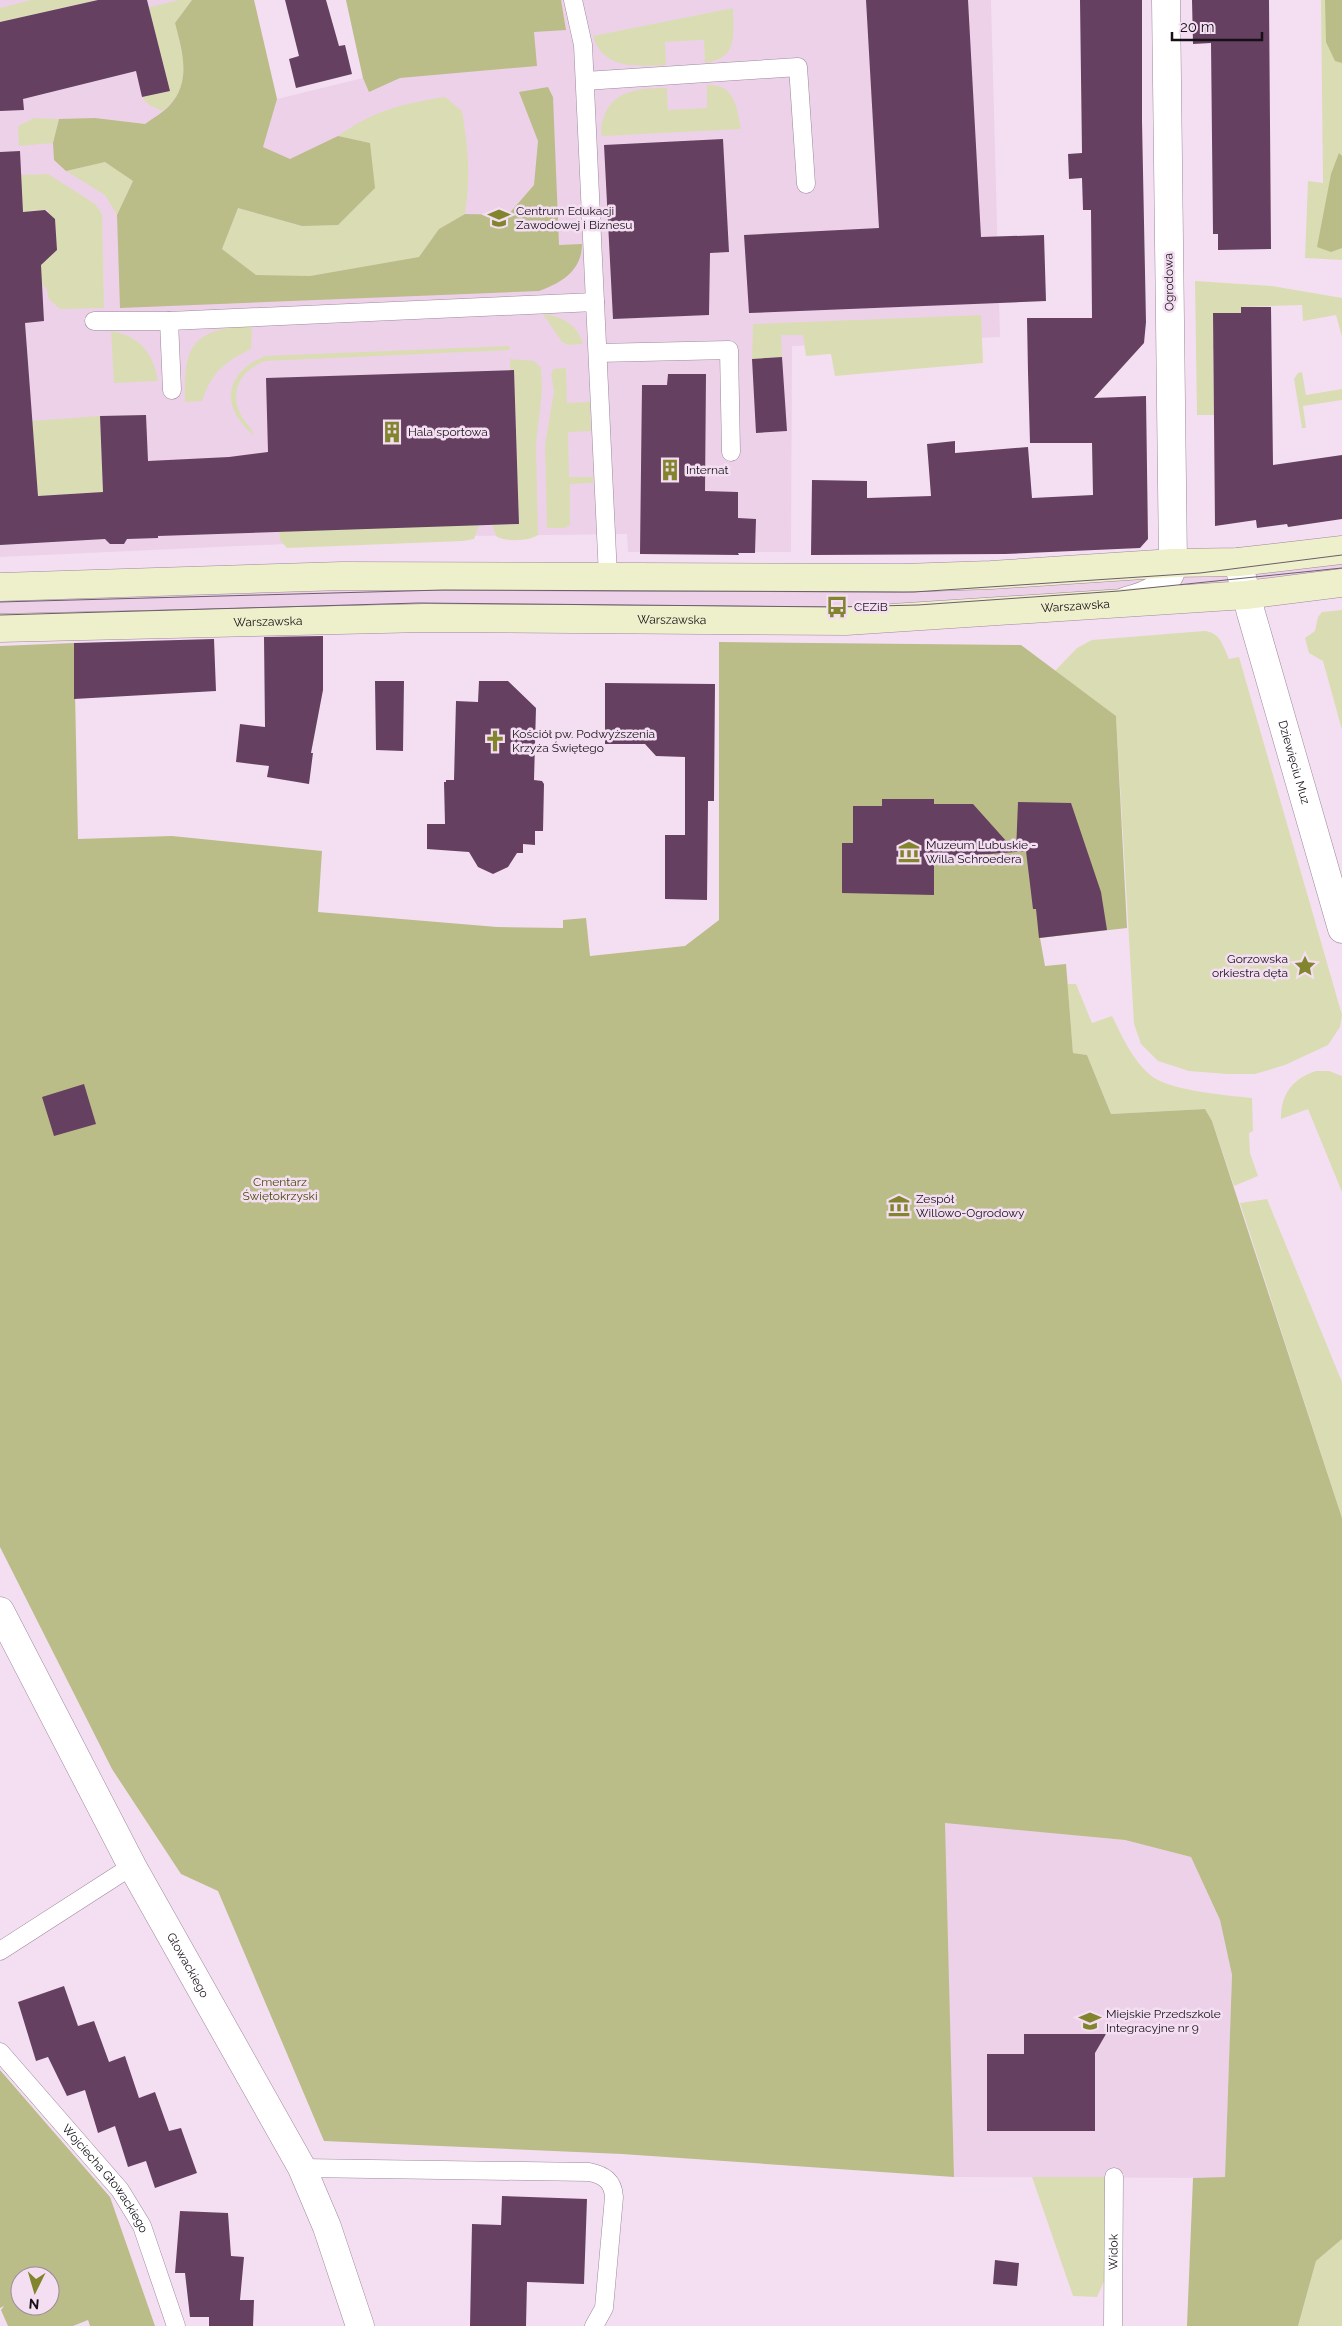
<svg xmlns="http://www.w3.org/2000/svg" width="1342" height="2326" viewBox="0 0 1342 2326" font-family="Raleway,sans-serif">
	<style>
		.built { fill: #edd1e9 }
		.green { fill: #daddb3 }
		.forest { fill: #babd87; fill-rule: evenodd }
		.building { fill: #654061 }
		.lines { fill: none; stroke-linecap: round; stroke-linejoin: round }
		.service-casing { stroke: #9d899a; stroke-width: 19 }
		.minor-casing { stroke: #9d899a; stroke-width: 29 }
		.tertiary-casing { stroke: #9d899a; stroke-width: 29 }
		.secondary-casing { stroke: #9d899a; stroke-width: 29 }
		.service { stroke: #fff; stroke-width: 18 }
		.minor { stroke: #fff; stroke-width: 28 }
		.tertiary { stroke: #fff; stroke-width: 28 }
		.secondary { stroke: #eeefcb; stroke-width: 28 }
		.tram { stroke: #6b5e6a; stroke-width: 1 }
		.labels { text-anchor: middle; dominant-baseline: central; stroke-width: 5; stroke-linejoin: round; paint-order: stroke }
		.poi-label { font-size: 12px; fill: #171017; stroke: #f4dff2; text-anchor: start }
		.street-label { font-size: 12px; fill: #171017; stroke: #f4dff2 }
		.park-label { font-size: 12px; fill: #494a0a; stroke: #f4dff2 }
	</style>
	<rect width="100%" height="100%" fill="#f4dff2"/>
	<path class="built" d="M0,0H254L277,99L363,78L346,0H991L1000,337L792,346L791,552H628L627,534L461,536L0,557Z
		M1342,550V575L993,608L0,620V595Z
		M944,1822L1125,1840L1191,1857L1220,1920L1232,1975L1225,2178L954,2177Z"/>
	<path class="green" d="M31,0H97L0,22V8Z
		M179,0H192L175,23C183,55 194,88 162,111L149,105L142,97L170,91L142,9Z
		M1321,0H1342V260L1305,258L1308,181L1323,183Z
		M733,8C733,35 739,58 705,63L704,40L665,42L666,65C637,66 603,70 593,36Z
		M707,85C735,84 737,107 741,129L602,136C600,128 601,124 604,117C612,89 644,88 667,88L668,110L707,108Z
		M445,97L462,111C468,146 471,178 465,214L439,229L419,257L310,276L256,275L222,249L238,208L302,226L370,143L338,136C375,110 401,104 445,97Z
		M34,118L59,119L53,143L19,146L18,126Z
		M105,162L133,181L117,215L105,195L66,171Z
		M48,174L95,204L102,214L104,308L60,309L49,299C47,290 48,287 38,282L36,254L57,250L55,219L48,216V210L31,211L23,216L21,175Z
		M1195,281L1272,286L1342,298V337L1336,315L1303,321L1302,305L1241,307V313H1213V342L1220,350H1213L1214,415H1197Z
		M543,314C562,316 578,325 583,344L568,345L562,342Z
		M981,315L983,363L835,376L831,354L806,356L803,335H781L782,357L752,359L753,324Z
		M234,327H252L251,349C224,362 212,372 202,401L185,402C185,359 184,334 234,327Z
		M111,331C139,335 154,354 158,381L114,383Z
		M509,346L510,350L265,361C239,371 227,395 244,420C248,426 253,428 253,436C248,430 242,424 238,418C220,390 239,366 265,356Z
		M510,359L534,361L541,368L542,391L536,445L538,535C529,541 508,542 497,537L492,525L519,524L514,370H510Z
		M566,368L567,403L590,402L591,431L568,432L569,477H593V483L570,484V525L565,528H547L545,445L554,391L551,374L554,369Z
		M1302,372L1306,395L1342,389V400L1303,406L1306,428H1302L1294,379L1298,373Z
		M100,416L103,492L38,496L32,421Z
		M479,525L474,539L463,541L287,548L280,540L279,531Z
		M1342,610V730L1323,661L1309,653L1305,638L1315,631L1318,617L1322,612Z
		M1204,631C1220,632 1223,646 1229,659L1239,657L1342,1015L1340,1027L1328,1045L1285,1065L1255,1074H1227L1189,1071L1158,1061L1141,1044L1134,1024L1116,716L1055,671L1077,648L1092,640Z
		M1066,964L1068,984H1076L1092,1023L1112,1016C1122,1036 1132,1059 1149,1074C1167,1091 1226,1095 1252,1098L1253,1131L1249,1133L1250,1153L1258,1176L1234,1186L1212,1121L1205,1109L1111,1114L1087,1055L1073,1053Z
		M1316,1071H1329L1342,1076V1192L1308,1109L1281,1119C1281,1094 1292,1079 1316,1071Z
		M1267,1199L1342,1382V1518L1240,1203Z
		M1032,2177H1106L1105,2279L1097,2297L1073,2296Z
		M1342,2239V2326H1298L1316,2261Z"/>
	<path class="forest" d="M192,0H254L277,99L263,147L290,159L338,136L370,143L375,188L338,225L302,226L238,208L222,249L256,275L310,276L419,257L439,229L465,214L508,215L534,185L538,141L519,92L548,87L553,97L559,245L582,244C582,271 561,283 539,291L120,308L117,215L133,181L105,162L66,171L54,160L53,143L59,119L95,118L145,124C153,118 164,112 170,105C192,81 182,50 175,23Z
		M346,0H561L566,30L534,32L537,66L400,78L369,92L363,78Z
		M1325,0H1342V63L1335,61L1326,42Z
		M1339,153L1342,156V248L1331,252L1317,247L1331,174Z
		M719,642L1021,645L1116,716L1127,928L1040,938L1045,966L1066,964L1073,1053L1087,1055L1111,1114L1205,1109L1212,1121L1342,1518V2239L1316,2261L1298,2326H1187L1193,2178L1225,2177L1232,1975L1220,1920L1191,1857L1125,1840L945,1823L954,2177L622,2154L324,2141L218,1891L181,1874L112,1769L0,1547V646L74,643L78,839L172,836L322,851L318,912L497,927L563,928V920L586,918L590,956L685,946L719,920Z
		M0,2070L110,2197L155,2326H90L88,2320L73,2326H8L1,2310L4,2306L0,2308ZM20,2276H50V2306H20Z"/>
	<path class="building" d="M98,0H147L170,91L142,97L136,71L23,99L24,110L0,111V22Z
		M285,0H326L339,46L345,45L352,74L296,88L289,59L299,56Z
		M866,0H968L981,237L1044,235L1046,301L749,313L744,235L879,228Z
		M1080,0H1142V121L1146,322L1144,343L1094,398L1146,396L1148,539L1140,548L1005,554L811,555L812,480L867,481V498L931,496L927,444L955,441V453L1028,447L1032,498L1093,495L1092,443H1030L1028,372L1027,318H1092L1091,210H1083L1082,178L1069,179L1068,154L1082,153Z
		M1192,0H1269L1271,249L1218,250V234H1213L1211,43L1193,44Z
		M723,139L729,252L710,253L709,315L613,319L604,145Z
		M20,151L23,212L45,210L55,219L57,250L41,265L44,321L25,323L38,496L103,492L100,416L146,415L148,461L229,457L268,452L266,378L514,370L519,524L158,536V538L127,539L124,544H110L105,539L0,545V152Z
		M1241,307H1271L1273,465L1342,455V519L1288,527L1287,524L1257,528L1256,520L1215,526L1213,313H1241Z
		M782,357L787,431L756,433L752,359Z
		M668,374H706L705,491L738,492V518L756,519L755,553H738L739,555L640,554L642,385H667Z
		M323,636V690L311,753H313L309,784L267,777L269,766L236,762L240,724L265,727L264,637Z
		M214,639L216,691L74,699V643Z
		M375,681H404L403,751L376,750Z
		M479,681H508L536,708L534,780L542,781L544,784L543,831H535V845L523,844V853H517L508,867L493,874L478,867L469,852L427,849V824H445L444,782H446V780H454L456,701L478,702Z
		M605,683L715,684L714,801H708L707,900L665,899V835H685V757L656,756L645,744H605Z
		M882,799H934V804H973L1016,852L975,855V863L934,862V895L842,893V843H853V806H882Z
		M1018,802L1071,803L1101,892L1107,930L1039,938L1036,909H1033L1026,851L1016,852Z
		M84,1084L96,1124L54,1136L42,1097Z
		M64,1986L78,2026L94,2021L109,2062L125,2056L139,2098L155,2092L169,2131L181,2128L197,2173L155,2188L146,2161L128,2167L115,2126L98,2133L85,2090L67,2096L48,2057L36,2061L18,2002Z
		M1024,2034H1106L1095,2053V2131H987V2054H1024Z
		M502,2196L587,2199L584,2284L527,2282L526,2326H470L472,2224L501,2225Z
		M180,2211L228,2213L231,2256L244,2257L240,2300H254L253,2326H209V2317H190L185,2273H175Z
		M995,2260L1019,2263L1017,2286L993,2284Z"/>
	<g class="lines">
		<g class="service-casing">
			<g id="service">
				<path d="M573,0L583,45L595,302"/>
				<path d="M585,81L798,67L806,184"/>
				<path d="M94,321H169L595,302L608,576"/>
				<path d="M169,321L172,390"/>
				<path d="M598,353L729,350L731,452"/>
				<path d="M0,1951L132,1866"/>
				<path id="s1" d="M0,2052L120,2190L142,2226L176,2326"/>
				<path d="M302,2168L589,2172C604,2175 613,2181 614,2197L604,2308L594,2326"/>
				<path id="s2" d="M1113,2326L1114,2177"/>
			</g>
		</g>
		<g class="minor-casing">
			<g id="minor">
				<path id="s3" d="M1238,562L1251,613L1342,929"/>
				<path d="M1126,601C1147,596 1170,587 1173,563L1166,0"/>
			</g>
		</g>
		<g class="tertiary-casing">
			<g id="tertiary">
				<path id="s4" d="M0,1611L132,1866L302,2168L327,2227L360,2326"/>
			</g>
		</g>
		<g class="secondary-casing">
			<g id="secondary">
				<path d="M0,587L342,576L903,578L991,575L1173,563L1238,562L1342,550"/>
				<path id="s5" d="M0,628L425,618L846,621L1246,595L1342,583"/>
			</g>
		</g>
		<use href="#service" class="service"/>
		<use href="#minor" class="minor"/>
		<use href="#tertiary" class="tertiary"/>
		<use href="#secondary" class="secondary"/>
		<path class="tram" d="M0,602L443,590L914,592L1200,573L1342,555
			M0,615L419,603L837,607L918,605L1119,591L1342,568"/>
	</g>
	<defs>
		<g id="school-bare" transform="scale(1.725)"><path d="M0-5L7-2L0 1L-7-2ZM-4 1L0 2.5L4 1V4Q0 6-4 4Z" fill="#82842e" stroke="#f4dff2" stroke-width="2.5" paint-order="stroke"/></g>
		<g id="building-bare" transform="scale(1.725)"><path d="M-4-6H4V6H1V3H-1V6H-4ZM-2.5-4.3h1.7v1.8h-1.7ZM.8-4.3h1.7v1.8H.8ZM-2.5-1h1.7V.8h-1.7ZM.8-1h1.7V.8H.8Z" fill="#82842e" stroke="#f4dff2" stroke-width="2.5" paint-order="stroke"/></g>
		<g id="bus-bare" transform="scale(1.725)"><path d="M-5-6H5V4H4V6H2V4H-2V6H-4V4H-5ZM-3.5-4V0h7V-4ZM-3.5 1.2v1.5H-2V1.2ZM2 1.2v1.5H3.5V1.2Z" fill="#82842e" stroke="#f4dff2" stroke-width="2.5" paint-order="stroke"/></g>
		<g id="church-bare" transform="scale(1.725)"><path d="M-1.2-6h2.4v3.5h3.3v2.4h-3.3V6h-2.4V-.1h-3.3v-2.4h3.3Z" fill="#82842e" stroke="#f4dff2" stroke-width="2.5" paint-order="stroke"/></g>
		<g id="museum-bare" transform="scale(1.725)"><path d="M0-6L6-3V-2H-6V-3ZM-5-1h2V3h-2ZM-1-1h2V3h-2ZM3-1h2V3H3ZM-6 4H6V6H-6Z" fill="#82842e" stroke="#f4dff2" stroke-width="2.5" paint-order="stroke"/></g>
		<g id="sight-bare" transform="scale(1.725)"><path d="M0-6L1.8-2.2L6-1.7L2.9 1.2L3.7 5.4L0 3.3L-3.7 5.4L-2.9 1.2L-6-1.7L-1.8-2.2Z" fill="#82842e" stroke="#f4dff2" stroke-width="2.5" paint-order="stroke"/></g>
	</defs>
	<g fill-rule="evenodd">
		<use href="#school-bare" x="499" y="218"/>
		<use href="#building-bare" x="392" y="432"/>
		<use href="#building-bare" x="670" y="470"/>
		<use href="#bus-bare" x="837" y="607"/>
		<use href="#church-bare" x="495" y="741"/>
		<use href="#museum-bare" x="909" y="852"/>
		<use href="#sight-bare" x="1305" y="966"/>
		<use href="#museum-bare" x="899" y="1206"/>
		<use href="#school-bare" x="1090" y="2021"/>
	</g>
	<g class="labels">
		<g class="poi-label">
			<text x="516" y="211">Centrum Edukacji<tspan x="516" dy="14">Zawodowej i Biznesu</tspan></text>
			<text x="408" y="432">Hala sportowa</text>
			<text x="686" y="470">Internat</text>
			<text x="854" y="607">CEZiB</text>
			<text x="512" y="734">Kościół pw. Podwyższenia<tspan x="512" dy="14">Krzyża Świętego</tspan></text>
			<text x="926" y="845">Muzeum Lubuskie -<tspan x="926" dy="14">Willa Schroedera</tspan></text>
			<text x="1288" y="959" text-anchor="end">Gorzowska<tspan x="1288" dy="14">orkiestra dęta</tspan></text>
			<text x="916" y="1199">Zespół<tspan x="916" dy="14">Willowo-Ogrodowy</tspan></text>
			<text x="1106" y="2014">Miejskie Przedszkole<tspan x="1106" dy="14">Integracyjne nr 9</tspan></text>
		</g>
		<g class="street-label">
			<text transform="translate(1169 282) rotate(-91)">Ogrodowa</text>
			<text stroke="none"><textPath href="#s5" startOffset="1076">Warszawska</textPath></text>
			<text stroke="none"><textPath href="#s5" startOffset="672">Warszawska</textPath></text>
			<text stroke="none"><textPath href="#s5" startOffset="268">Warszawska</textPath></text>
			<text stroke="none"><textPath href="#s3" startOffset="208">Dziewięciu Muz</textPath></text>
			<text stroke="none"><textPath href="#s4" startOffset="401">Głowackiego</textPath></text>
			<text stroke="none"><textPath href="#s1" startOffset="165">Wojciecha Głowackiego</textPath></text>
			<text stroke="none"><textPath href="#s2" startOffset="74">Widok</textPath></text>
		</g>
		<g class="park-label">
			<text x="280" y="1182">Cmentarz<tspan x="280" dy="14">Świętokrzyski</tspan></text>
		</g>
	</g>
	<g transform="translate(35 2291) rotate(185)"><circle r="24" fill="#f4dff2" stroke="#9c8c9a"/>
	<path d="M0-4L9 19L0 12L-9 19Z" fill="#82842e"/>
	<text y="-8" font-size="14" font-weight="bold" text-anchor="middle" fill="#171017">N</text>
	</g>
	<path d="M1172 32v8h90v-8" fill="none" stroke="#171017" stroke-width="2.5"/>
	<text x="1180" y="32" font-size="15" fill="#171017" stroke="#f4dff2" stroke-width="4" paint-order="stroke">20 m</text>
</svg>
